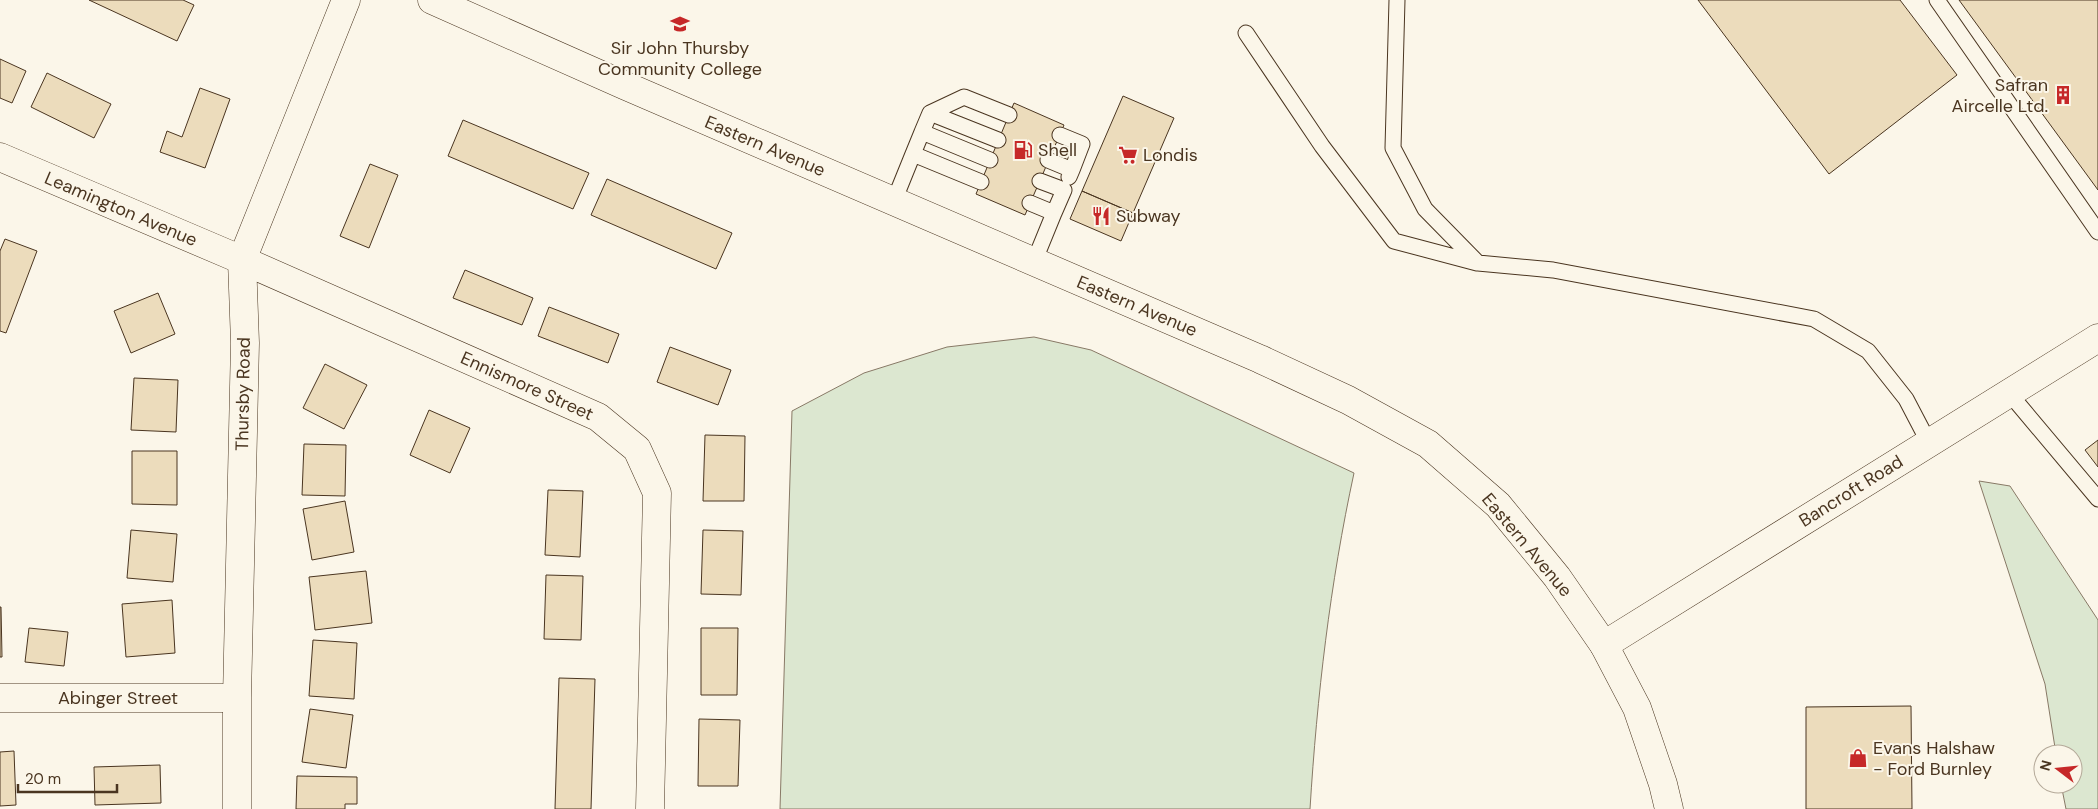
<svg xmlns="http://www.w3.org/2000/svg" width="2098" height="809" viewBox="0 0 2098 809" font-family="'DM Sans',sans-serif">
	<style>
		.green { fill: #dce7d0; stroke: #887966 }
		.building { fill: #ecdcbc; stroke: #4a3520 }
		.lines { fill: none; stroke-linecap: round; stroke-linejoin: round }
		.lane-casing { stroke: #4a3520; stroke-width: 17 }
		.street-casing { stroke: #4a3520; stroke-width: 29 }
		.highway-casing { stroke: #4a3520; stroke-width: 29 }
		.lane { stroke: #fbf6e9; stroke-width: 15 }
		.street { stroke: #fbf6e9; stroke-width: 28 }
		.highway { stroke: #fbf6e9; stroke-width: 28 }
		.labels { text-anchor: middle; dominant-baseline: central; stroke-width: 4; stroke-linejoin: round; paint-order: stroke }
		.poi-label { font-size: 18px; fill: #4a3520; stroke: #fbf6e9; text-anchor: start }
		.street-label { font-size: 18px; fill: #4a3520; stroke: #fbf6e9 }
	</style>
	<rect width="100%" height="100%" fill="#fbf6e9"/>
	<path class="green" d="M1034,337L1091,350L1354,473C1330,584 1317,696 1310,809H780L792,411L864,373L947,347Z
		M1979,481L2010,486L2098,620V809H2066L2061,784H2073V754H2056L2045,684Z"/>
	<path class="building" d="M89,0H183L194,5L177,41Z
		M1698,0H1900L1957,75L1829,174Z
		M1959,0H2098V190Z
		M0,59L26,71L12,103L0,98Z
		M47,73L111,104L94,138L31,107Z
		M200,88L230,99L205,168L160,152L167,131L182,137Z
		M1123,96L1174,118L1133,213L1082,191Z
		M1014,103L1064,125L1025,215L976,194Z
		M463,120L589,173L573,209L448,156Z
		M370,164L398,175L369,248L340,236Z
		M607,179L732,233L716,269L591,215Z
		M1082,191L1133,213L1121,241L1070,219Z
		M5,239L37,251L6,333L0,331V251Z
		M465,270L533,298L522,325L453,298Z
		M158,293L175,334L131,353L114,311Z
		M549,307L619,334L608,363L538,336Z
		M670,347L731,370L718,405L657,382Z
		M325,364L367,385L344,429L303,408Z
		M134,378L178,380L176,432L131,430Z
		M429,410L470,428L450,473L410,455Z
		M705,435L745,436L744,501H703Z
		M2098,440V467L2085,450Z
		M304,444L346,445L345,496L302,495Z
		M132,451H177V505L132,504Z
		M548,490L583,491L580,557L545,555Z
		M345,501L354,552L312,560L303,509Z
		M131,530L177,534L173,582L127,578Z
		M703,530L743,531L741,595L701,594Z
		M366,571L372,623L315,630L309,577Z
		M546,575L583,576L581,640L544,639Z
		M172,600L175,653L126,657L122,604Z
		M0,607H1L2,657H0Z
		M29,628L68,632L64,666L25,662Z
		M701,628H738L737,695H701Z
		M313,640L357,643L354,699L309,696Z
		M559,678L595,679L591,809H555Z
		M1911,706L1912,809H1806V707Z
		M310,709L353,715L346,768L302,762Z
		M699,719L740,720L738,786H698Z
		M14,751L16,805L0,806V752Z
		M160,765L161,803L95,805L94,767Z
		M297,776L357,777V804H345V809H296Z"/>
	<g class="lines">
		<g class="lane-casing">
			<path id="lane" d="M1397,0L1393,148L1425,209L1478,263L1553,270L1814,319L1868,351L1906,399L1929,443
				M1937,0L2098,232
				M1246,33L1322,146L1394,241L1477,263
				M930,113L964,97L1009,115
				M922,132L930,113L998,140
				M1060,135L1082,144L1072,170
				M913,154L922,132L990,160
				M1048,160L1072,170L1069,177
				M1040,181L1064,190L1054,213
				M894,201L913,154L981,182
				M1030,203L1054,213L1034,262
				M2009,393L2098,499"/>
		</g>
		<g class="street-casing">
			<path id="street" d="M0,157L242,260L598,417L637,449L657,493L650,809
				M1604,645L2098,338
				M0,698H237
				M237,809V698L245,343L242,260L346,0"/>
		</g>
		<g class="highway-casing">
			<path id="highway" d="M432,0L626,86L1260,359L1348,400L1428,444L1498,505L1557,577L1604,645L1637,708L1663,784L1669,809"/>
		</g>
		<use href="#lane" class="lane"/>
		<use href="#street" class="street"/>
		<use href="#highway" class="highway"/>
	</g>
	<defs>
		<g id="school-bare" transform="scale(1.5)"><path d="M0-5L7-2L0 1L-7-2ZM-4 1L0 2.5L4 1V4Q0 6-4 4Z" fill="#c62828" stroke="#fbf6e9" stroke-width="2.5" paint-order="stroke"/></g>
		<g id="building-bare" transform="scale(1.5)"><path d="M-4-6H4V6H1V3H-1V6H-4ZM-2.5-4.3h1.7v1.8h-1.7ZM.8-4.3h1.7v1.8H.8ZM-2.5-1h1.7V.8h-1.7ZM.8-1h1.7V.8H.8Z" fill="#c62828" stroke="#fbf6e9" stroke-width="2.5" paint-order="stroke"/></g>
		<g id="fuel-bare" transform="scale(1.5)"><path d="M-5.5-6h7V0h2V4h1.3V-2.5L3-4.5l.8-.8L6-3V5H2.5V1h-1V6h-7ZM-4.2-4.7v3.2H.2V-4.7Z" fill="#c62828" stroke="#fbf6e9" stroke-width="2.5" paint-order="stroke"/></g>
		<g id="supermarket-bare" transform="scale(1.5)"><path d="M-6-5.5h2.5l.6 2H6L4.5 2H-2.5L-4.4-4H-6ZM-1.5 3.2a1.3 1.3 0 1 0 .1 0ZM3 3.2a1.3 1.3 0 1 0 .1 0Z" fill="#c62828" stroke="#fbf6e9" stroke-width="2.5" paint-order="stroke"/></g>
		<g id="restaurant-bare" transform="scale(1.5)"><path d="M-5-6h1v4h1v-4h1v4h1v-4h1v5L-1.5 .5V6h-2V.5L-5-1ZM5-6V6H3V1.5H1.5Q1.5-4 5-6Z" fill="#c62828" stroke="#fbf6e9" stroke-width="2.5" paint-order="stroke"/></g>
		<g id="shop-bare" transform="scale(1.5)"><path d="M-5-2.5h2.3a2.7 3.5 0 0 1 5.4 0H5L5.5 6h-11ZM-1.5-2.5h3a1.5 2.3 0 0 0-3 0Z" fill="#c62828" stroke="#fbf6e9" stroke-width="2.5" paint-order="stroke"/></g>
	</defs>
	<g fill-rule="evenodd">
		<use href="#school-bare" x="680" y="24"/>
		<use href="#building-bare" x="2063" y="95"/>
		<use href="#fuel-bare" x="1023" y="150"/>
		<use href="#supermarket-bare" x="1128" y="155"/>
		<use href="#restaurant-bare" x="1101" y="216"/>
		<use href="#shop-bare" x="1858" y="758"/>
	</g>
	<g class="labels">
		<g class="poi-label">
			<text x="680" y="48" text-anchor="middle">Sir John Thursby<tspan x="680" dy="21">Community College</tspan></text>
			<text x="2048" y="85" text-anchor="end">Safran<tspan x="2048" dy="21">Aircelle Ltd.</tspan></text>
			<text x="1038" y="150">Shell</text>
			<text x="1143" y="155">Londis</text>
			<text x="1116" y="216">Subway</text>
			<text x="1873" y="748">Evans Halshaw<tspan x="1873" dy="21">- Ford Burnley</tspan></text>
		</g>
		<g class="street-label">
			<text transform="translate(765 146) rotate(23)">Eastern Avenue</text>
			<text transform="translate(121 209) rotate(23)">Leamington Avenue</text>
			<text transform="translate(1137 306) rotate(23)">Eastern Avenue</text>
			<text transform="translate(527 386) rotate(24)">Ennismore Street</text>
			<text transform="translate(243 394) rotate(-89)">Thursby Road</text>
			<text transform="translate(1851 491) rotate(-32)">Bancroft Road</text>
			<text transform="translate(1527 545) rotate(50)">Eastern Avenue</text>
			<text x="118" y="698">Abinger Street</text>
		</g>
	</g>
	<g transform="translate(2058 769) rotate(286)"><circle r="24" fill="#fbf6e9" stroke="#b4a999"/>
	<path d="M0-4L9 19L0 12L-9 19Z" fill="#c62828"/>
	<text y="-8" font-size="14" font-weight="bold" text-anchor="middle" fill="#4a3520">N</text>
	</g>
	<path d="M18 784v8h99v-8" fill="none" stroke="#4a3520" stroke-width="2.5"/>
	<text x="25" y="784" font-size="15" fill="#4a3520" stroke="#fbf6e9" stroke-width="4" paint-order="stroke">20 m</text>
</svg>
